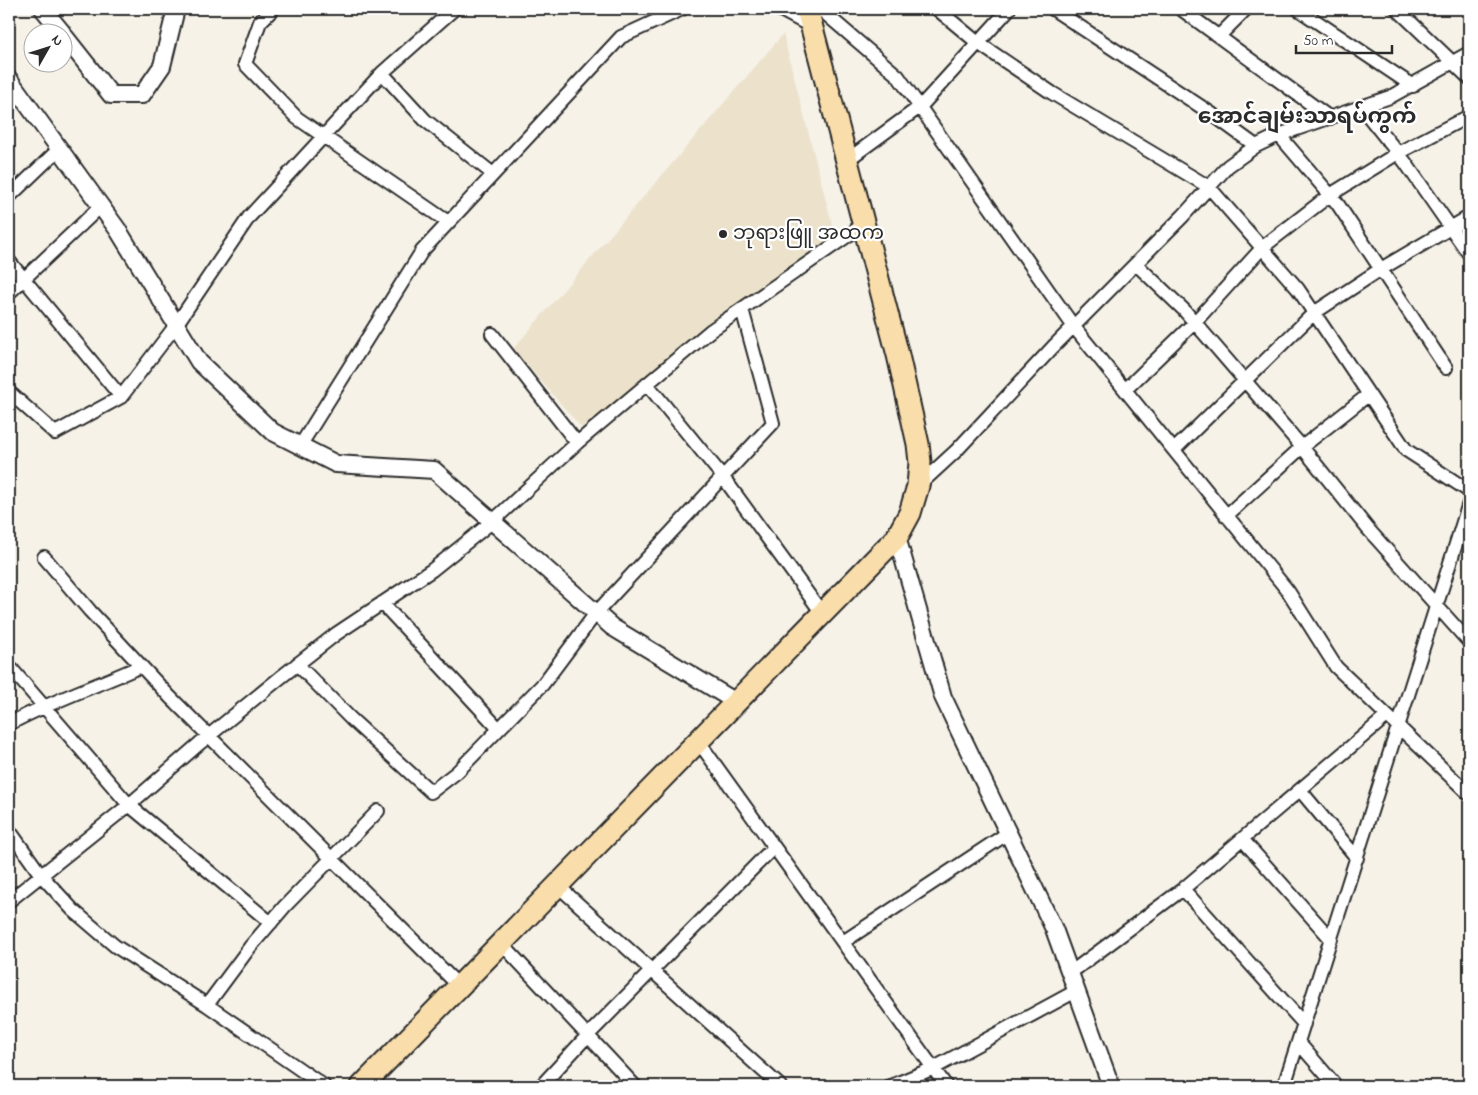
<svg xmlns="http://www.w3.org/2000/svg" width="1478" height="1095" viewBox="0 0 1478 1095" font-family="'Indie Flower','Noto Sans Myanmar',sans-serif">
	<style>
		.built { fill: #ece2cc }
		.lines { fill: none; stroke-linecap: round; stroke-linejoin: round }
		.minor-casing { stroke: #2b2b2b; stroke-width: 16 }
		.tertiary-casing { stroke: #2b2b2b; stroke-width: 20 }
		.trunk-casing { stroke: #2b2b2b; stroke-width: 25 }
		.minor { stroke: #fff; stroke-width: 12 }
		.tertiary { stroke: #fff; stroke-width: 16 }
		.trunk { stroke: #f9ddab; stroke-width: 21 }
		.poi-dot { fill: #2b2b2b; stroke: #fff; stroke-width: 2 }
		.labels { text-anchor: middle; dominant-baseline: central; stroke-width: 4.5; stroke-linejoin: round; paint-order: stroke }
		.poi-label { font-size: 20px; fill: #2b2b2b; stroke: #fff; text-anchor: start }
		.quarter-label { font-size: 22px; font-weight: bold; fill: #2b2b2b; stroke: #fff }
	</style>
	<rect width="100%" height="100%" fill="#f6f2e8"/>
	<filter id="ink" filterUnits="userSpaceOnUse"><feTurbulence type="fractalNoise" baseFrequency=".02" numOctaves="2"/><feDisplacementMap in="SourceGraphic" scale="10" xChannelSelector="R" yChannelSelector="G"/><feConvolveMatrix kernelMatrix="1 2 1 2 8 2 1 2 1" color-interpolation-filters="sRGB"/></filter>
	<g filter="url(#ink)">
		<path class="built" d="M783,34L835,235L709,326L586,433L513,349Z"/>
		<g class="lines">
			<g class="minor-casing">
				<path id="minor" d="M273,9L260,22L245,64L297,118L448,222
					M820,9L898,76L1074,327L1288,591L1336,667L1469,794
					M937,9L978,43L1052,93L1209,187L1298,289L1406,450L1469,491
					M1053,9L1212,114L1256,146
					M1181,9L1330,118
					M1298,9L1413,86
					M1397,9L1469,78
					M1220,35L1246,9
					M382,73L425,120L493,174
					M1361,107L1405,162L1469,254
					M1279,135L1337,203L1446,368
					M846,161L921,106L1009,9
					M9,197L59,149
					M9,261L121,397
					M1136,264L1184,310L1302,447L1368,529L1469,642
					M9,293L101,206
					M492,334L577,443
					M647,384L723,477L822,613
					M1125,390L1195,322L1263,247L1330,195L1398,153L1469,116
					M9,392L55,433L121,397L176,325L249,217L382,73L454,9
					M300,446L422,251L621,37L682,9
					M1174,450L1314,313L1381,269L1469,217
					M918,486L956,451L1053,347L1183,216L1228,166L1256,146L1279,135L1390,97L1469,53
					M1226,516L1302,447L1368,395
					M44,557L90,611L170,697L459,986
					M382,603L499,729
					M297,664L351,719L431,792L457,772L543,684L596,613L773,423L742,309
					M9,666L129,805L271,923
					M9,724C51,701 97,686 141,666
					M698,741L946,1086
					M1300,790L1357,858
					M9,830L41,875L73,910L115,946L207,1005L324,1086
					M1242,839L1331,939
					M557,885L780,1086
					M1183,889L1304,1024
					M9,901L129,805L200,743L281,677L336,634L432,570L493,521L577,443L710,331L863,225
					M843,942L1008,833
					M501,943L635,1086
					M1070,973L1183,889L1387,716
					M207,1005L250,947L285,906L378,811
					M1298,1042L1336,1086
					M541,1086L589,1034L774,847
					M891,1086L934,1068L1076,991
					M1284,1086L1469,503"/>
			</g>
			<g class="tertiary-casing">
				<path id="tertiary" d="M43,9L62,32
					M783,9L809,23
					M62,33L111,95H142L162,66L176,9
					M9,79L118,230L199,362L273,432L336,464L434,470L612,627L736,702
					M897,537L943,697L1054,929L1111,1086"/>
			</g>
			<g class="trunk-casing">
				<path id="trunk" d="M362,1086L897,537L910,513L918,486L920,462L918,444L898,355L807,9"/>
			</g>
			<use href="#minor" class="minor"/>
			<use href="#tertiary" class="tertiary"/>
			<use href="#trunk" class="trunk"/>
		</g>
	</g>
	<circle class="poi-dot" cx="723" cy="234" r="5"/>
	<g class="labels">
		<g class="poi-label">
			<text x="733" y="234">ဘုရားဖြူ အထက</text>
		</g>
		<g class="quarter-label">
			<text x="1307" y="118">အောင်ချမ်းသာရပ်ကွက်</text>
		</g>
	</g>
	<rect width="1478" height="1095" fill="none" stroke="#fff" stroke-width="30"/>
	<rect x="15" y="15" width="1448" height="1065" fill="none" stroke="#2b2b2b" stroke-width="2" filter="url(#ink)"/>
	<g transform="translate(48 48) rotate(51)"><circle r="24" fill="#ffffff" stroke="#aaaaaa"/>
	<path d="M0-4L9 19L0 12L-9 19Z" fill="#2b2b2b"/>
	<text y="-8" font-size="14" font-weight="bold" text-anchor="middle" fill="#2b2b2b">N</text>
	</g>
	<path d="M1296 45v8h96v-8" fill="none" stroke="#2b2b2b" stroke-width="2.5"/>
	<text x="1303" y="45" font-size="15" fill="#2b2b2b" stroke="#ffffff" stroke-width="4" paint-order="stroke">50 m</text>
</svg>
